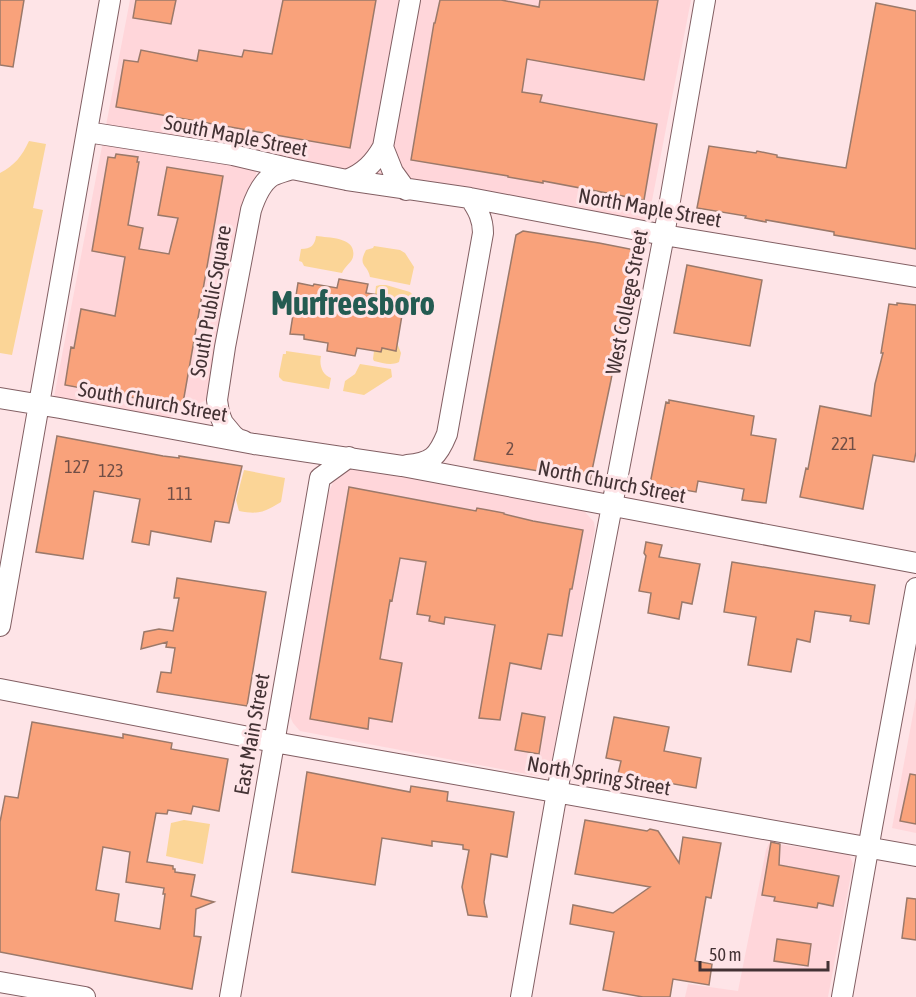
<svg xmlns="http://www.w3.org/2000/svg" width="916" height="997" viewBox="0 0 916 997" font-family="'Asap Condensed',sans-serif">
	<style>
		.built { fill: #ffd6da }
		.green { fill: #fbd597 }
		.building { fill: #f9a27b; stroke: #9b796a; stroke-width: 1.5; fill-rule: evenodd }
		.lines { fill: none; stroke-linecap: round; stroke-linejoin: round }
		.minor-casing { stroke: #825f63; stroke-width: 22 }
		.minor { stroke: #fff; stroke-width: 20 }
		.labels { text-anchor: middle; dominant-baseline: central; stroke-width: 6; stroke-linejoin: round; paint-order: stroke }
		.number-label { font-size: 18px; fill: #704e46 }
		.street-label { font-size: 21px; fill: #433234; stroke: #fee4e7 }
		.town-label { font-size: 33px; font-weight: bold; fill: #245b52; stroke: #fee4e7 }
	</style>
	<rect width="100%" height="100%" fill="#fee4e7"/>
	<path class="built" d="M130,0H691L648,221L351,170L350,174L259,158L213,397L165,419L54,397Z
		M352,468L446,483L571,507L585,512L594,522L595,530L551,765L547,772L537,776L300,731L293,723L289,714L290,711L323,506L334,480Z
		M916,698V833L892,828Z
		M769,843L849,854L853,864L828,997H685L688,984L738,991L766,850Z"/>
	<path class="green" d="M29,141L46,144L33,208L43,210L12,355L0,353V173C15,165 22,156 29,141Z
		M316,236C330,238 357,237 353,257C352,262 345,266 342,273L304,266L302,262L299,261L301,249C311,249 315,245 316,236Z
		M374,246L400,250L405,253L414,267L410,285L370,277C368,264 357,267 366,250L373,248Z
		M380,285H386L410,292L412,294L408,313L402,316L404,303L391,300L375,294L376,286Z
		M397,343L401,353L399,362C391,366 383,363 374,361L373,359L374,351L381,352L382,348L396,351Z
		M286,351L321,356C319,365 322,375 331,378L329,389L283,381L279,377V374L283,354H286Z
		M360,364L391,369L392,377L364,395L343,391L345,381L355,374Z
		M244,470L285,478L281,502C264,512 259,515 239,511L236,500Z
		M184,820L210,824L203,864L166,856L171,823Z"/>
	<path class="building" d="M0,0H24L13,67L0,65Z
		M136,0H176L171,24L133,18Z
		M283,0H376L350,148L116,107L124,60L138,62L141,50L197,61L199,50L242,57L244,50L272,54Z
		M440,0H501L539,7L540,0H658L644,80L527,59L522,92L542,95L540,102L657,124L644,200L543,181V183L508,177V176L411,160L434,23H435Z
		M876,3L916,11V249L834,235V232L766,220V222L745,218L746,216L697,208L709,146L756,153L757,151L777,155V157L846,168Z
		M116,154L138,157L137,162H139L128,225L143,228L139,249L169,254L178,218L158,215L167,167L223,176L183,403L178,406L65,385L71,347L74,348L81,309L115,316L125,257L92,251L108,157L115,158Z
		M523,231L599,243L635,250L611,380L590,480L474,460L516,235Z
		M687,265L762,280L750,346L674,333Z
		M339,279L368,284L366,293L391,297V300L404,303L396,351L382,348L381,352L357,348L355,356L327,351L328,343L304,339V335L290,334L298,283L313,286L314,284L337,288Z
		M897,303L916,305V452L914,462L873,455L863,509L800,497L806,468L808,469L820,406L871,416L875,384L883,353H881L889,304L897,305Z
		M669,400L754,416L751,435L776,439L766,503L742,500L744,489L698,481L696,492L650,484L666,402L669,403Z
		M57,436L163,456L179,458V456L242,466L229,523L215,521L211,542L151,531L149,545L132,542L140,499L94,491L83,559L36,552Z
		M349,487L476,511L477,508L504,513V514L533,521L583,530L572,589H570L562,636L548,634L541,669L510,663L500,720L479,718L495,625L445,617L444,624L429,621L430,616L417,614L426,562L400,558L392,601L390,600L380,659L402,663L392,722L369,718L368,729L310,719Z
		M646,542L662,545L659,557L700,564L692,604L682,602L679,619L648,613L651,593L639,591L646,556L644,553Z
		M732,562L875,585L869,624L850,621L851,616L815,611L810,642L797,639L791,672L748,665L756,617L724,612Z
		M177,578L266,592L247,706L157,692L161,672L171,673L175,648L166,647L167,642L141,649L144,632L159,629L173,631L179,598H174Z
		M522,713L545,717L539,754L515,750Z
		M614,717L669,727L664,751L701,758L696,788L618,774L621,761L606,758Z
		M32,722L123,738V734L172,743L171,749L228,759L219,811L193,806L191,814L168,810L167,814L156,813L147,862L173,866V869H175V872L195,875L191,896L214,902L196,909L194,936L201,937L192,989L0,952V822L5,796L18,798ZM103,847L130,852L126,882L164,888L163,894H165L160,929L115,921L119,894L96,890Z
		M307,772L410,792L411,786L448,792L447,801L514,812L507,857L491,854L484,902L487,917L468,915L462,887L469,850L463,849V845L432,841V846L382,838L375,885L292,872Z
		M910,774L916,775V824L900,821Z
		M585,820L647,831L650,829L658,831L679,863L683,837L721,843L711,898L706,897L695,961L712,964L709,985L673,979L670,997H643L603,990L614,932L570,924L573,905L613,913L650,887L575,874Z
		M771,842L780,844L779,865L839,876L833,906L818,903L817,908L774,901L775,897L762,895Z
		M907,898L916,899V940L902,938Z
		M777,939L811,944L808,966L774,961Z"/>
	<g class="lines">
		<g class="minor-casing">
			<path id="minor" d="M87,132L233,155L292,169L347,180L470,198L664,235L916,277
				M383,147L393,172L406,190
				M347,180C364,173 374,163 383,147L410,0
				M0,398L60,408L254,444L402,466L916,563
				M244,441L238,439L233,435L223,423L219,413L217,400L225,347L251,210C255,198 261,183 272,176C278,173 286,171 292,169
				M407,465C432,463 438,456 447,434L483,233C483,219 478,210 470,198
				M0,626L110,0
				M0,689L274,742L916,856
				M0,982L85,997
				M230,997L320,478L349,457
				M521,997L557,792L664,235L705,0
				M842,997L872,827L916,588"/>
		</g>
		<use href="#minor" class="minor"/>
	</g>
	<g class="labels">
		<g class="number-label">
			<text x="844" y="443">221</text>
			<text x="510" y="448">2</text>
			<text x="77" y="466">127</text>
			<text x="111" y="470">123</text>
			<text x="180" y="493">111</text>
		</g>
		<g class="street-label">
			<text transform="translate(236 135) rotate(11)">South Maple Street</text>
			<text transform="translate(650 207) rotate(10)">North Maple Street</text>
			<text transform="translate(210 301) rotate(-80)">South Public Square</text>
			<text transform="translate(626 302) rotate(-79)">West College Street</text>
			<text transform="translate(153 401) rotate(10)">South Church Street</text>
			<text transform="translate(612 481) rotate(11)">North Church Street</text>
			<text transform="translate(251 734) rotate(-80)">East Main Street</text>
			<text transform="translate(599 775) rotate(10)">North Spring Street</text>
		</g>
		<g class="town-label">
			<text x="353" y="303">Murfreesboro</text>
		</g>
	</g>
	<path d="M700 961v9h128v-9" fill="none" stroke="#433234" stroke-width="3"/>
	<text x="709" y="961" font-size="18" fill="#433234" stroke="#fee4e7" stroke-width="4.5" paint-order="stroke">50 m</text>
</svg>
